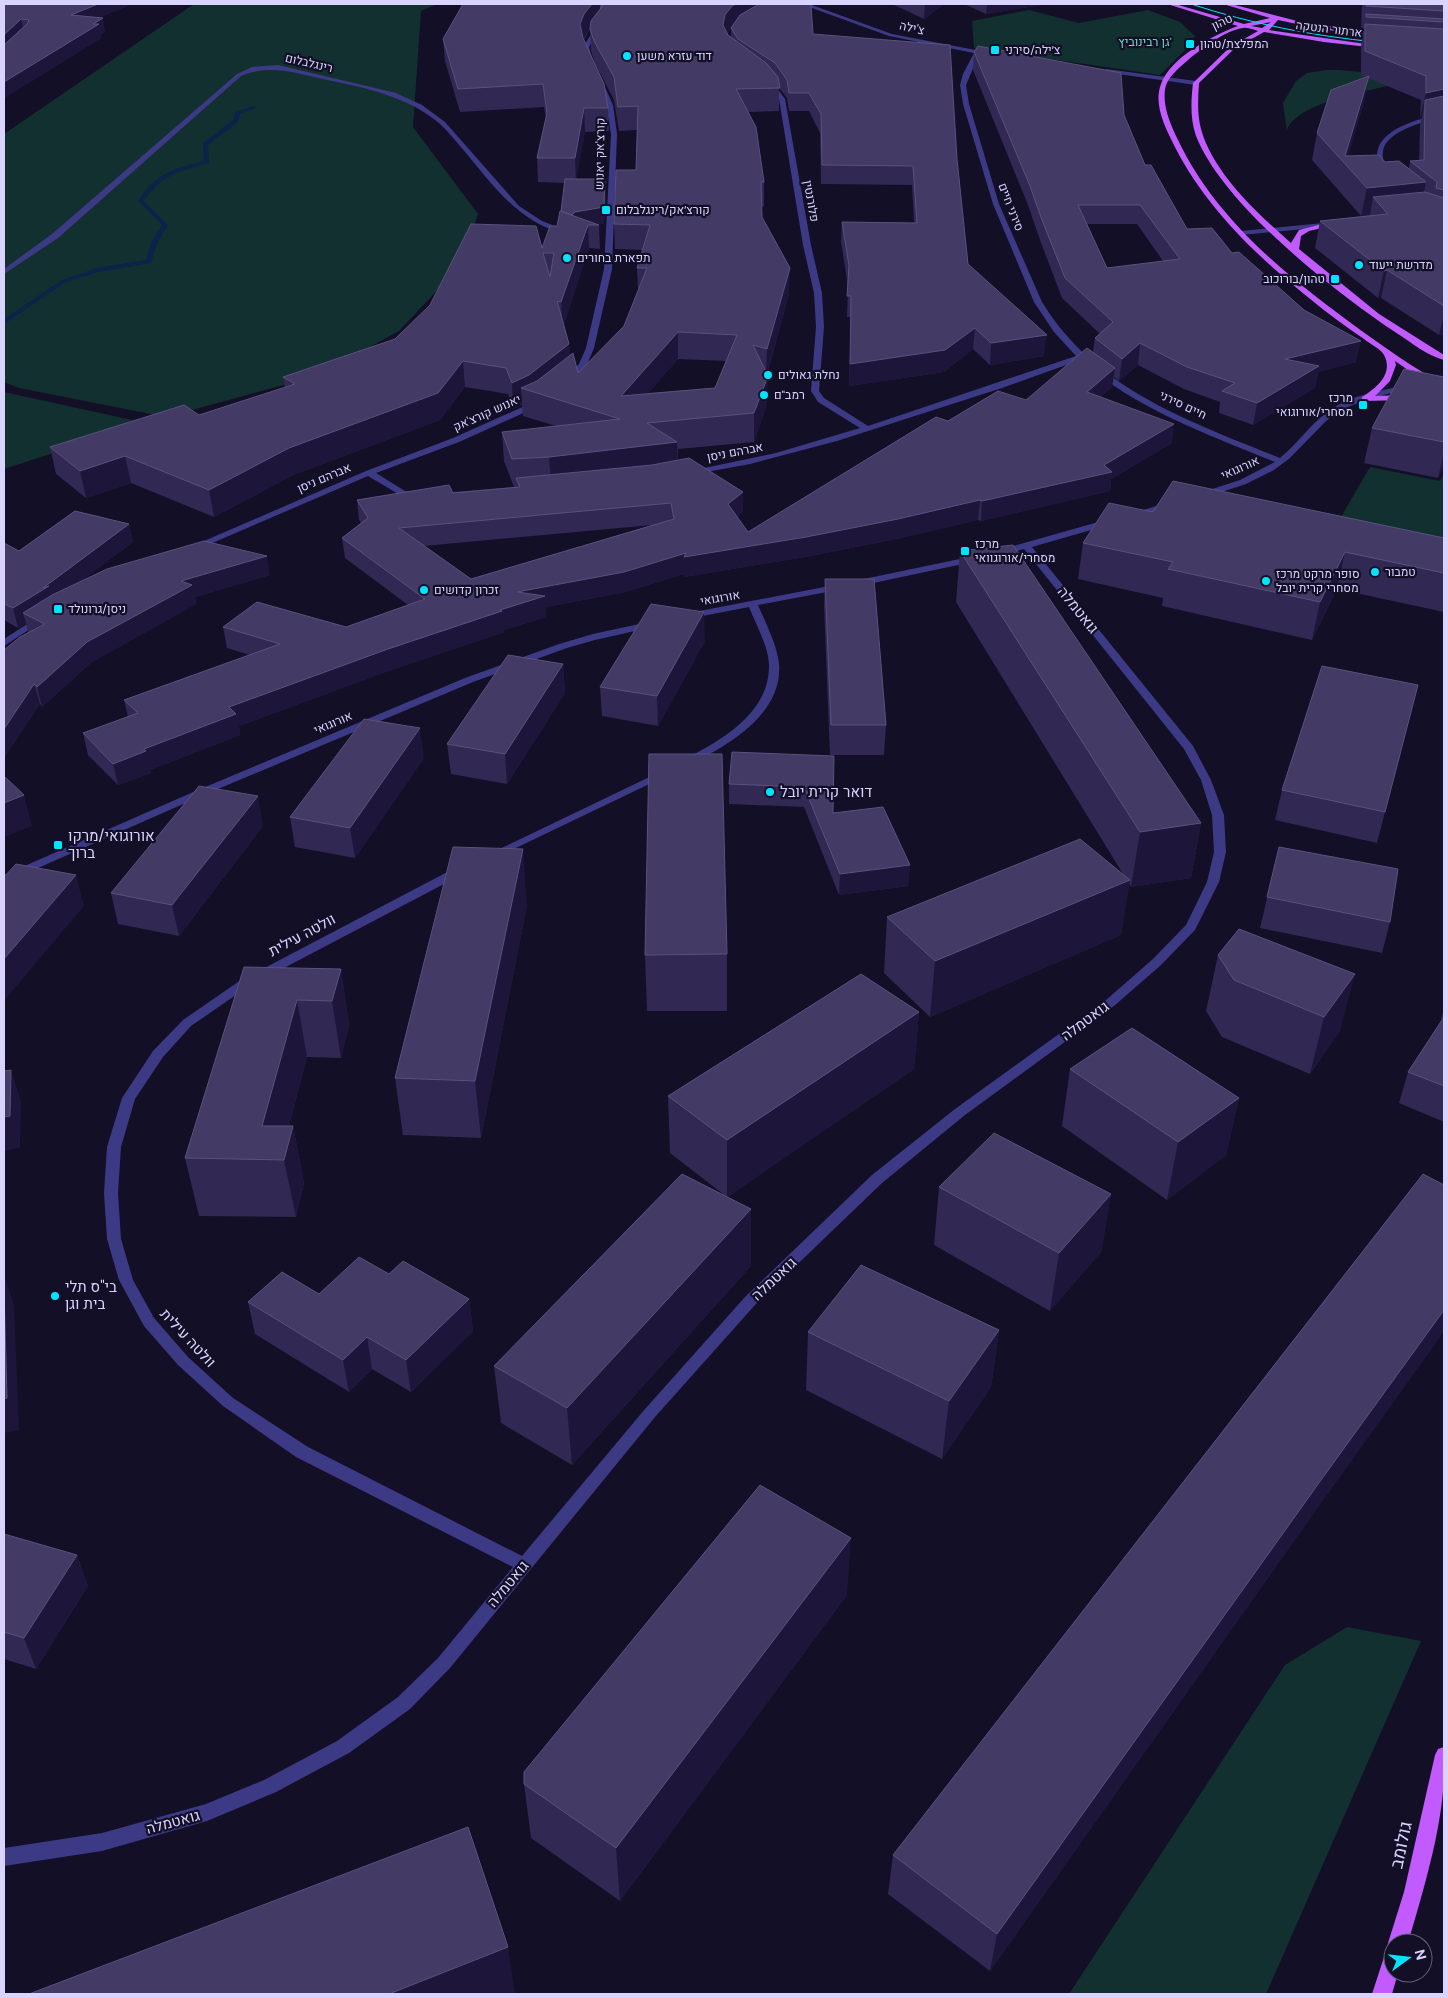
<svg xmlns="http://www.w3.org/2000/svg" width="1448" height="1998" viewBox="0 0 1448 1998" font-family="'DM Sans',Heebo,sans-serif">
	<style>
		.green { fill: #12302f }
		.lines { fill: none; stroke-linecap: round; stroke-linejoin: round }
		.stream { fill: #0c2248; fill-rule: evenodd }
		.minor { fill: #3d3a85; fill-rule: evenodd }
		.major { fill: #c25bff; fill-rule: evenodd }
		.tram { stroke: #00e5ff; stroke-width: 1 }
		.wall { fill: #312854; fill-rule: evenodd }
		.shaded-wall { fill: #1d163a }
		.building { fill: #433a66; stroke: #5a527e; fill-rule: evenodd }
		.poi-dot { fill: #00e5ff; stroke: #130f26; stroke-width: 2 }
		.labels { text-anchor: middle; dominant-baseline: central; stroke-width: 4.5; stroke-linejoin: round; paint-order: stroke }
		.far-street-label { font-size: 12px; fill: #d9d4ff; stroke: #130f26 }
		.far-park-label { font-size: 12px; fill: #5fe0c0; stroke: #130f26 }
		.far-poi-label { font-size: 12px; fill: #d9d4ff; stroke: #130f26; text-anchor: start }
		.street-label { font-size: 15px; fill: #d9d4ff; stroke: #130f26 }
		.poi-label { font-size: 15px; fill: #d9d4ff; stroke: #130f26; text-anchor: start }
		.near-street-label { font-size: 18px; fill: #d9d4ff; stroke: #130f26 }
	</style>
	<rect width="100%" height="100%" fill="#130f26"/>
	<path class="green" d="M194,4H437L421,11L413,127L478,214L461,265L399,331L317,376L166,417L19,388L4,382V134Z
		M1029,10L1079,23L1148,10L1180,22L1195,36L1187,48L1160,75L974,48L972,21Z
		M1326,70H1339L1421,77C1392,88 1295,99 1287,131L1283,103L1296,81L1307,73Z
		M4,392L146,423L4,469Z
		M1370,467L1440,481L1444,474V563L1326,543Z
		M1347,1627L1421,1641L1266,1994H1069L1285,1665Z"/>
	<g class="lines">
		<path class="stream" d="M253,106L258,107L240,114L238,122L208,145L209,163C181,171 161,174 144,201L168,225L157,243L151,263L98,272L66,282L4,324V319L62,280L97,268L146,260L151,243L162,225L138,201C156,173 173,169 204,161L203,143L233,120L235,112Z"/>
		<path class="minor" d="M597,4H603L608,13L589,47L592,59L589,61L586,59L583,47L601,18L602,13Z
			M801,4H809L892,34L986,52V54H979L966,85L969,104L999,204L1042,302C1096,390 1189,421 1280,458C1297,444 1310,425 1327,412C1350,395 1380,391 1407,385L1411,387L1360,402L1341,410L1326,421L1290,458L1274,470L1246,484L1203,498L1198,495L1200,493L1240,480L1275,462C1207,434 1136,409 1080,360L1002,388L837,441L750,464L690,475V471L776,453L860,428L818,402L811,391L816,327L814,293L803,245L779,99L768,81H772L785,99L811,245L822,293L824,327L819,391L824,398L868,426L1076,356L1054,332L1034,302L993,204L963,104L960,85L963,74L974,53L889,36Z
			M278,65L396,93L422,105L445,122L519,206L542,221L570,232L566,234C517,223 491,182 460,146C453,138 447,130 439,123C405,95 365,88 323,79C295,73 269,64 241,76L58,238L4,274V269L52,234L237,74L252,67Z
			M1106,69L1196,81L1199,83L1196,85L1104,72Z
			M596,76H600L613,105L617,134L612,269L594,348L586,367L566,383L562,381L579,364L586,348L604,269L611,134L606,105Z
			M1444,113V117C1427,121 1392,129 1384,147C1381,155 1384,163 1386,171L1381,172C1362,132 1415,120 1444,113Z
			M1333,222H1336V226L1241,235L1237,233L1241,231Z
			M536,401L540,404L539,406L459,442L376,473L405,491L423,493V497L400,495L368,476L196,550H190L188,548L366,471L453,438Z
			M1172,501L1177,504L1175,506L1133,518L1128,515Z
			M1109,519L1112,520V524L1032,547L1193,746L1211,780L1224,815L1226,852L1219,882L1195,930L1161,965L1114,1006L965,1115L882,1183L755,1305L655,1417L450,1668L410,1709L349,1753L276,1792L207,1821L102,1851L4,1866V1848L102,1833L206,1804L264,1780L337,1741L398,1697L438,1658L513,1567L296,1457L223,1406L178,1365L144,1326L119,1280L107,1239L104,1193L107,1147L122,1098L153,1051L183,1020L238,982L455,868H463L465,871L463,874L246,988L191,1026L163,1057L135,1099L121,1147L118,1193L121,1239L133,1280L154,1318L188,1357L233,1398L308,1447L522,1556L645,1409L745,1297L872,1175L955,1109L1106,1000L1153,959L1186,925L1207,882L1214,852L1212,815L1201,780L1184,749L1024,549L999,556L994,553L996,551Z
			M974,556L977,557V561L859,586L854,583L859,580Z
			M840,584L845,587L843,589L758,605C766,624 777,644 779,664C783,713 730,744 693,763H685L684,761L685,759C722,740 769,713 769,666C769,647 756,625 749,607L687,619L684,618V614Z
			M41,615L46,618L44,620L4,646V639Z
			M653,621L658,624L657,626L595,640L567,648L473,682L199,797L4,883V875L191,793L465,678L559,644L593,634Z
			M662,771L666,772L667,774L666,776L495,858L491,859L485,856Z"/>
		<path class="major" d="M1167,4H1175L1244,24L1270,18L1223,4H1231L1301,22L1380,33L1378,36L1320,29L1278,20L1269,30L1380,46L1377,48L1324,42L1264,32L1234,49L1199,83C1198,99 1197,114 1201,129C1213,173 1258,214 1291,243L1299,230L1326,223V227L1309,231L1301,236L1299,249L1379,314L1444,355V360C1428,356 1412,343 1398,334C1336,293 1223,205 1196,136C1190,119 1191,101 1193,83L1230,47L1258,31C1254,30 1248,27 1243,28C1226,30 1201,49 1188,60C1180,67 1170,75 1166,85C1161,103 1170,124 1178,140C1216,220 1288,277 1359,329C1386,348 1414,369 1444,384V389L1421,379L1395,361L1396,365L1390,381L1375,396L1405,395L1408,396V400L1362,401V397C1376,388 1394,374 1384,355C1381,349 1370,344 1364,339C1345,326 1327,313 1309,298C1254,254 1202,204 1171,139C1163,123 1154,102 1161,84C1170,58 1213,35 1238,26ZM1271,22L1262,28L1251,26Z
			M1444,1747C1448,1811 1426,1881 1408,1943H1393V1973H1398L1392,1994H1372L1386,1951L1391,1949L1388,1943L1404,1892L1435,1755L1438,1749Z"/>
		<path class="tram" d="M1191,4C1252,24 1313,36 1376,42"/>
	</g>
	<path class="wall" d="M4,4H132L98,18L105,32L101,34V38L4,98Z
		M892,4H944L924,19Z
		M964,4H1047L986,14Z
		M1362,4H1444V334L1439,335L1381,298H1378L1315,248L1320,221L1370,215L1361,216L1312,160L1317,133L1366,77L1361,75V47L1362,40H1361V37L1363,28H1361ZM1368,78L1421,100L1420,117H1422L1420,125L1419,161H1410L1409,168L1385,162L1348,156L1364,101Z
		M600,9L813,34L957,159L968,264L1044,356L990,365L973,349L944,372L849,386L851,317H847L848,286L841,242L842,222L914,223L912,185L821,184L820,133L809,111H789L787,98L779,88V111L748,112L764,182V206L762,207V217L789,294L767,374V404L754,442L678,449V460L743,492V512L737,517L748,532L948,421L1026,400L1093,352L1095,338L1100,334L1062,298L1040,240L1028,205L973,70L974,52L1124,115L1145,165L1187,229L1232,253L1356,362L1318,372L1315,388L1253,425L1219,413L1220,402L1184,389L1138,365L1119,381L1114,377L1112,387L1101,397L1172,443L1111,479L1110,491L981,521L978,520L896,539L805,557L684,577V574L625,592L546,607V617L504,630V632L391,670L239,726L240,735L150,770L151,773L118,785L88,755L83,733L128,717L124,700L250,655L227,648L223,627H346L408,605L345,558L342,538L361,523L359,520L357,500L514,487L504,461L502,432L556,426L523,416L522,405L513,409L508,394L465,387L440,420L293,475L214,517L131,483L86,498L56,474L50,447L199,415L285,388L283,377L395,339L542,248L557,226L561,211L565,183L538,182L537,158L546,119L544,107L460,112L445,61L443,39ZM590,29L591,51L595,63L614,100L619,131L637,130L636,170L614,224L615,249L643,250L637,268L638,291L624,326L578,373L570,356L569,344L564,324L589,248L600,249L599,225L598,224L604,223L606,195L576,179L585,132L609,131L608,108L584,40ZM731,29V37L727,34ZM1087,224H1137L1163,261L1107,268ZM678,359L726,361L715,388L648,393ZM652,525L471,579L424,546Z
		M1444,377V465L1438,478L1364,463L1372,428Z
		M1153,512L1444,538V612L1337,589L1312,640L1162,606L1163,598L1078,579L1083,543Z
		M129,524L133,542L81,581L270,575L195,597L196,604L92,662L42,707L40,704L4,758V650L28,632L26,623L18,628L4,620V543L19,551Z
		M960,551L1201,823L1191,878L1131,887L1129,884L1121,935L930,1017L884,973L887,917L1123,874L956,602Z
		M825,579L886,725L884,755H830L824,607Z
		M705,641L658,726L602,716L600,687Z
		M563,664L565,693L507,784L451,774L447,744Z
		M1418,685L1377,843L1275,820L1282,790Z
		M834,756L833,813L910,865L908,886L839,895L804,807L729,804V784Z
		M424,758L355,858L295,847L290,817Z
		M263,826L179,936L118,924L111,893Z
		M1279,847L1390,922L1382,953L1260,928Z
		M527,905L481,1138L403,1135L395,1078Z
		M1239,929L1340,1031L1310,1074L1222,1037L1206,1011L1218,955Z
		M727,954V1011H647L645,955Z
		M244,967L341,969L349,1025L341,1058L307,1057L289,1126H293L304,1183L296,1217L199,1216L185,1158Z
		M1444,1009V1122L1399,1103L1408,1072L1443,1019H1441Z
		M919,1012L914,1069L727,1197L751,1266L572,1465L501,1423L494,1366L723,1194L670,1153L668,1096Z
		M1070,1069L1239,1098L1226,1155L1167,1200L1062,1126Z
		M1444,1185V1331L1308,1521L990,1971L888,1894L893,1855Z
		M939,1187L1111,1194L1101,1252L1050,1311L934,1245Z
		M389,1274L469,1299L473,1331L411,1392L372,1369L349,1392L255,1334L248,1302L319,1294Z
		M999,1330L991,1387L942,1459L806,1390L808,1332Z
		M4,1534L77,1555L88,1586L36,1669L4,1659Z
		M847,1595L620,1901L531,1838L524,1784Z"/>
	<path class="shaded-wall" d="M98,4H132L74,28L71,15Z
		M592,4H600V13L599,17L585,36L581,46L580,24L584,14Z
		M736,4H764L732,28L725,37L723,25L725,15L732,6Z
		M925,4H944L924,19Z
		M987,4H1047L986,14Z
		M103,18L105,32L101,34V38L4,98V82L93,24Z
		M21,19L24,33L4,52V35Z
		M1369,76L1364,101L1346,165L1345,156Z
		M1444,89V112L1425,100L1422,117H1420L1426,93Z
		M584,108L585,132L576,183L575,158Z
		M605,179L606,195L604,223L595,225H588L589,248L563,327L561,302L572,215Z
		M1426,182L1420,210L1373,197L1370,215L1361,216L1367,188Z
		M790,268L789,294L766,376L767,349Z
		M1387,270L1381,298H1378L1384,271Z
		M1444,315V334L1439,335Z
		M975,328L973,349L944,372L849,386L850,364Z
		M678,332V359L622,424L621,396Z
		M1047,335L1044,356L990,365L991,343Z
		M1361,341L1356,362L1318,372L1315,388L1253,425L1257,403L1285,359Z
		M1140,343L1138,365L1119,381L1122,359Z
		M569,344L571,369L521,388L522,405L513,409L512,383Z
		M463,361L465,387L440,420L293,475L214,517L209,490L289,448Z
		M1115,368L1112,387L1085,411L1087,392Z
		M768,376L767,404L754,442V413Z
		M1174,424L1172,443L1111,479L1110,491L981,521L982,501L1104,465Z
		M677,442L678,470L551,486L549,457Z
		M1444,453V465L1438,478Z
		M125,456L131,483L86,498L80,471Z
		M743,492V512L728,524V504Z
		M980,500L978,520L896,539L805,557L684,577V574L625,592L546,607V617L504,630V632L391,670L239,726L240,735L150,770L151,773L118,785L113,764L229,707L388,649L500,610L517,592L686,553Z
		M129,524L133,542L53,603L23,613L26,623L18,628L13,608L43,588Z
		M1345,552L1337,589L1312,640L1320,602Z
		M267,556L270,575L195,597L196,604L92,662L42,707L37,687L87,642L181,581Z
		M704,612L705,641L658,726L657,696Z
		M563,664L565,693L507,784L505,754Z
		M34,684L40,704L4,758V729Z
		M420,728L424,758L355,858L350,828Z
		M24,795L32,826L4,837V803Z
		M258,796L263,826L179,936L172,905Z
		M1201,823L1191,878L1131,887L1140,832Z
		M523,849L527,905L481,1138L475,1081Z
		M910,865L908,886L839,895L840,874Z
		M76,875L84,906L4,1001V959Z
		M1130,880L1121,935L930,1017L935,961Z
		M341,969L349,1025L341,1058L332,1001Z
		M1355,974L1340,1031L1310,1074L1324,1017Z
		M297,1000L307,1057L280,1160L262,1126Z
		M919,1012L914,1069L727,1197V1140Z
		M11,1070L21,1101L20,1148L4,1151V1117Z
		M1239,1098L1226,1155L1167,1200L1178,1142Z
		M293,1126L304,1183L296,1217L284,1160Z
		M1111,1194L1101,1252L1050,1311L1059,1253Z
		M751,1209V1266L572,1465L567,1408Z
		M4,1275L14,1305L19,1430L4,1433Z
		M469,1299L473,1331L411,1392L406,1360Z
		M1444,1310V1331L1308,1521L990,1971L997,1934L1321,1480Z
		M999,1330L991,1387L942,1459L949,1401Z
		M367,1337L372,1369L349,1392L343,1360Z
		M851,1538L847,1595L620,1901L616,1848Z
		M77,1555L88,1586L36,1669L24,1638Z
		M508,1947L515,1994H389Z"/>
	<path class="building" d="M4,4H98L71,15L103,18L93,24H99L4,82V45L28,23L29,20L21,19L4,35Z
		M463,4H592L584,14L580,24L583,38L604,84L608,108H584L575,158H537L547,113L543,84L458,89L443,39Z
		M604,4H736L732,6L725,15L723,25L728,35L766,63L778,77L780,88L736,89L756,127L764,182H761L762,217L790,268L767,349L753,345L768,376L754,413L647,423L677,442L549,457L512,459L502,432L620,419L521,388L537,381L573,353L578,373L624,326L647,268H637L650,225L614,224L616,170H636L638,106L618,107L614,77L594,41L590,29L591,21ZM678,332L737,335L715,388L621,396Z
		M759,4H805L811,5L813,34L950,45L957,159L968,264L1047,335L991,343L975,328L945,350L850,364L851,296H847L849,266L842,222L917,223L913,166L822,165L821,114L809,93H789L787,80L775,63L738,39L731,28L740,15Z
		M1366,4H1444V11L1366,6Z
		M1366,14L1444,19V22L1366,17Z
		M1365,24L1444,29V89L1426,93V76L1365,51Z
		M978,46L1121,73L1124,115L1145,165H1151L1187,229L1212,228L1232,253L1239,252L1304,310L1361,341L1285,359L1319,366L1257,403L1222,391L1235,383L1187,367L1140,343L1122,359L1095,338L1113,322L1065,278L1042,220L1030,186L974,52ZM1078,205H1140L1180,259L1107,268Z
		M1369,76L1345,156L1379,155L1385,162L1399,161L1426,182L1367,188L1317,133L1331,90Z
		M1444,96V190L1436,188L1437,182L1410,161L1424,160L1425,100Z
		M565,179H605L604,207L575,212L572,215L561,211Z
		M1425,192L1444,198V306L1387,270L1384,271L1320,221L1388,214L1373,197Z
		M560,211L599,225H588L561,302L557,301L569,344L529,375L512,383L506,368L463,361L438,393L289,448L209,490L125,456L80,471L50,447L184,405L199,415L295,384L283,377L395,339L430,305L471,224L536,226L542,248L550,226H557ZM543,253H554L550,277Z
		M1087,348L1115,368L1087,392L1174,424L1104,465L1112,472L982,501L980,500L898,519L806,537L684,557L686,553L624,572L517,592L545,596L500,610L502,611L388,649L229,707L236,714L144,749L146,751L113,764L83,733L138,713L124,700L280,644L223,627L257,602L346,627L425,599L342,538L368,518L357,500L449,485L453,493L520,487L516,478L652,465L689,458L743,492L728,504L748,532L936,417L948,421L998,391L1026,400ZM671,503L674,519L471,579L399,528Z
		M1404,369L1444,377V442L1372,428Z
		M1173,481L1444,538V573L1345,552L1320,602L1168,569L1173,562L1083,543L1109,503L1153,512Z
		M75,511L129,524L43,588L49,586L13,608L4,604V543L19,551Z
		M204,541L267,556L181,581L192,585L87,642L37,687L34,684L4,729V650L20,637L45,624L23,613L52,595L107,569Z
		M1013,545L1201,823L1140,832L960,551Z
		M825,579H874L886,725H831Z
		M651,604L704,612L657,696L600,687Z
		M508,655L563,664L505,754L447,744Z
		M1322,666L1418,685L1385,812L1282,790Z
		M364,719L420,728L350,828L290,817Z
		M732,752L834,756L833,813L883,807L910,865L840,874L804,787L729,784Z
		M649,754H722L727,954L645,955Z
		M4,776L24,795L4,803Z
		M199,786L258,796L172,905L111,893Z
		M1080,839L1130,880L935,961L887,917Z
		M453,847L523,849L475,1081L395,1078Z
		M1279,847L1398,869L1390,922L1267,897Z
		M16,864L76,875L4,959V877Z
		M1239,929L1355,974L1324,1017L1234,980L1218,955Z
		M244,967L341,969L332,1001L297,1000L262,1126H293L284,1160L185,1158Z
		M861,974L919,1012L727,1140L668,1096Z
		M1444,1017V1086L1408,1072Z
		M1132,1028L1239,1098L1178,1142L1070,1069Z
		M11,1070L10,1116L4,1117V1071Z
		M994,1133L1111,1194L1059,1253L939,1187Z
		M682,1174L751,1209L567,1408L494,1366Z
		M1423,1174L1444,1185V1310L1321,1480L997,1934L893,1855Z
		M359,1257L389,1274L403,1261L469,1299L406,1360L367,1337L343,1360L248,1302L282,1272L319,1294Z
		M861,1265L999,1330L949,1401L808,1332Z
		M4,1289L7,1398L4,1399Z
		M760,1485L851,1538L616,1848L524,1784V1772Z
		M4,1534L77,1555L24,1638L4,1632Z
		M468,1827L508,1947L389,1994H29Z"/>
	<g class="poi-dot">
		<rect x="1185" y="39" width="10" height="10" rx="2.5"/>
		<rect x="990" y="45" width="10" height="10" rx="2.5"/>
		<circle cx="627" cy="56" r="5"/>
		<rect x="601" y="205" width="10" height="10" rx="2.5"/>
		<circle cx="567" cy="258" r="5"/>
		<circle cx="1359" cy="265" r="5"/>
		<rect x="1330" y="274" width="10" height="10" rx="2.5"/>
		<circle cx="768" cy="375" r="5"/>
		<circle cx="764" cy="395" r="5"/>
		<rect x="1358" y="400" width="10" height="10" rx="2.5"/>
		<rect x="960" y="546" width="10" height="10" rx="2.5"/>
		<circle cx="1375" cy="572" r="5"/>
		<circle cx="1266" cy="581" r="5"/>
		<circle cx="424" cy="590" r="5"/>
		<rect x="53" y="604" width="10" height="10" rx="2.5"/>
		<circle cx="770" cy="792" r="5"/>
		<rect x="53" y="840" width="10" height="10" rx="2.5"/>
		<circle cx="55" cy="1296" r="5"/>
	</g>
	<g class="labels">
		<g class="far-street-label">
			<text transform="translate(1222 22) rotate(-25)">טהון</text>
			<text transform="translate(912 28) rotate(13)">צ'ילה</text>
			<text transform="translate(1329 29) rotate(7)">ארתור הנטקה</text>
			<text transform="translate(309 63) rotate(13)">רינגלבלום</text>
			<text transform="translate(600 154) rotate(-89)">קורצ'אק יאנוש</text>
			<text transform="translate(811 201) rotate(80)">פלורנטין</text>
			<text transform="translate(1011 207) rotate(69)">סירני חיים</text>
			<text transform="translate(1183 405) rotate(25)">חיים סירני</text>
			<text transform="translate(487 413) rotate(-24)">יאנוש קורצ'אק</text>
			<text transform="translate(735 452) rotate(-11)">אברהם ניסן</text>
			<text transform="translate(1240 468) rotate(-24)">אורוגואי</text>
			<text transform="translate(324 478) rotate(-23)">אברהם ניסן</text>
			<text transform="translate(720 598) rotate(-10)">אורוגואי</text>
			<text transform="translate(333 723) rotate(-23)">אורוגואי</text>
		</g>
		<g class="far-park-label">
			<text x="1145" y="42">גן רבינוביץ'</text>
		</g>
		<g class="far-poi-label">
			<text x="1200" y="44">המפלצת/טהון</text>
			<text x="1005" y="50">צ׳ילה/סירני</text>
			<text x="637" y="56">דוד עזרא משען</text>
			<text x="616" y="210">קורצ׳אק/רינגלבלום</text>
			<text x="577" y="258">תפארת בחורים</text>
			<text x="1369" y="265">מדרשת ייעוד</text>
			<text x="1325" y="279" text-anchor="end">טהון/בורוכוב</text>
			<text x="778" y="375">נחלת גאולים</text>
			<text x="774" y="395">רמב"ם</text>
			<text x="1353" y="398" text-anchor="end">מרכז<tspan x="1353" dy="14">מסחרי/אורוגואי</tspan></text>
			<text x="975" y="544">מרכז<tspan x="975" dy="14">מסחרי/אורוגוואי</tspan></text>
			<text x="1385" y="572">טמבור</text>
			<text x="1276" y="574">סופר מרקט מרכז<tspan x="1276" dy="14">מסחרי קרית יובל</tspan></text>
			<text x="434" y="590">זכרון קדושים</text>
			<text x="68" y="609">ניסן/גרונולד</text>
		</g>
		<g class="street-label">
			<text transform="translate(1078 610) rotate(51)">גואטמלה</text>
			<text transform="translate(302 935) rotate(-28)">וולטה עילית</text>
			<text transform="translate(1085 1021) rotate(-37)">גואטמלה</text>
			<text transform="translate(774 1279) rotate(-43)">גואטמלה</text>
			<text transform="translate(188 1338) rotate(47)">וולטה עילית</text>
			<text transform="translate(508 1584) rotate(-50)">גואטמלה</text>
			<text transform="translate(173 1822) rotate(-15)">גואטמלה</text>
		</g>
		<g class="poi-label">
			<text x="780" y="792">דואר קרית יובל</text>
			<text x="68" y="836">אורוגואי/מרקו<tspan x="68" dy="17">ברוך</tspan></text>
			<text x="65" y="1287">בי"ס תלי<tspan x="65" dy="17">בית וגן</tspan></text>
		</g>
		<g class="near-street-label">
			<text transform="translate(1401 1845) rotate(-78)">גולומב</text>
		</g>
	</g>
	<rect width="1448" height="1998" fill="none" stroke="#d9d4ff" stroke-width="10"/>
	<g transform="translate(1408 1958) rotate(75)"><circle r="24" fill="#130f26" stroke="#625e7d"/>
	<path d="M0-4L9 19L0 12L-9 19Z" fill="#00e5ff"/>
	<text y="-8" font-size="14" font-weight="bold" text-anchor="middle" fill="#d9d4ff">N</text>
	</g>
</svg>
